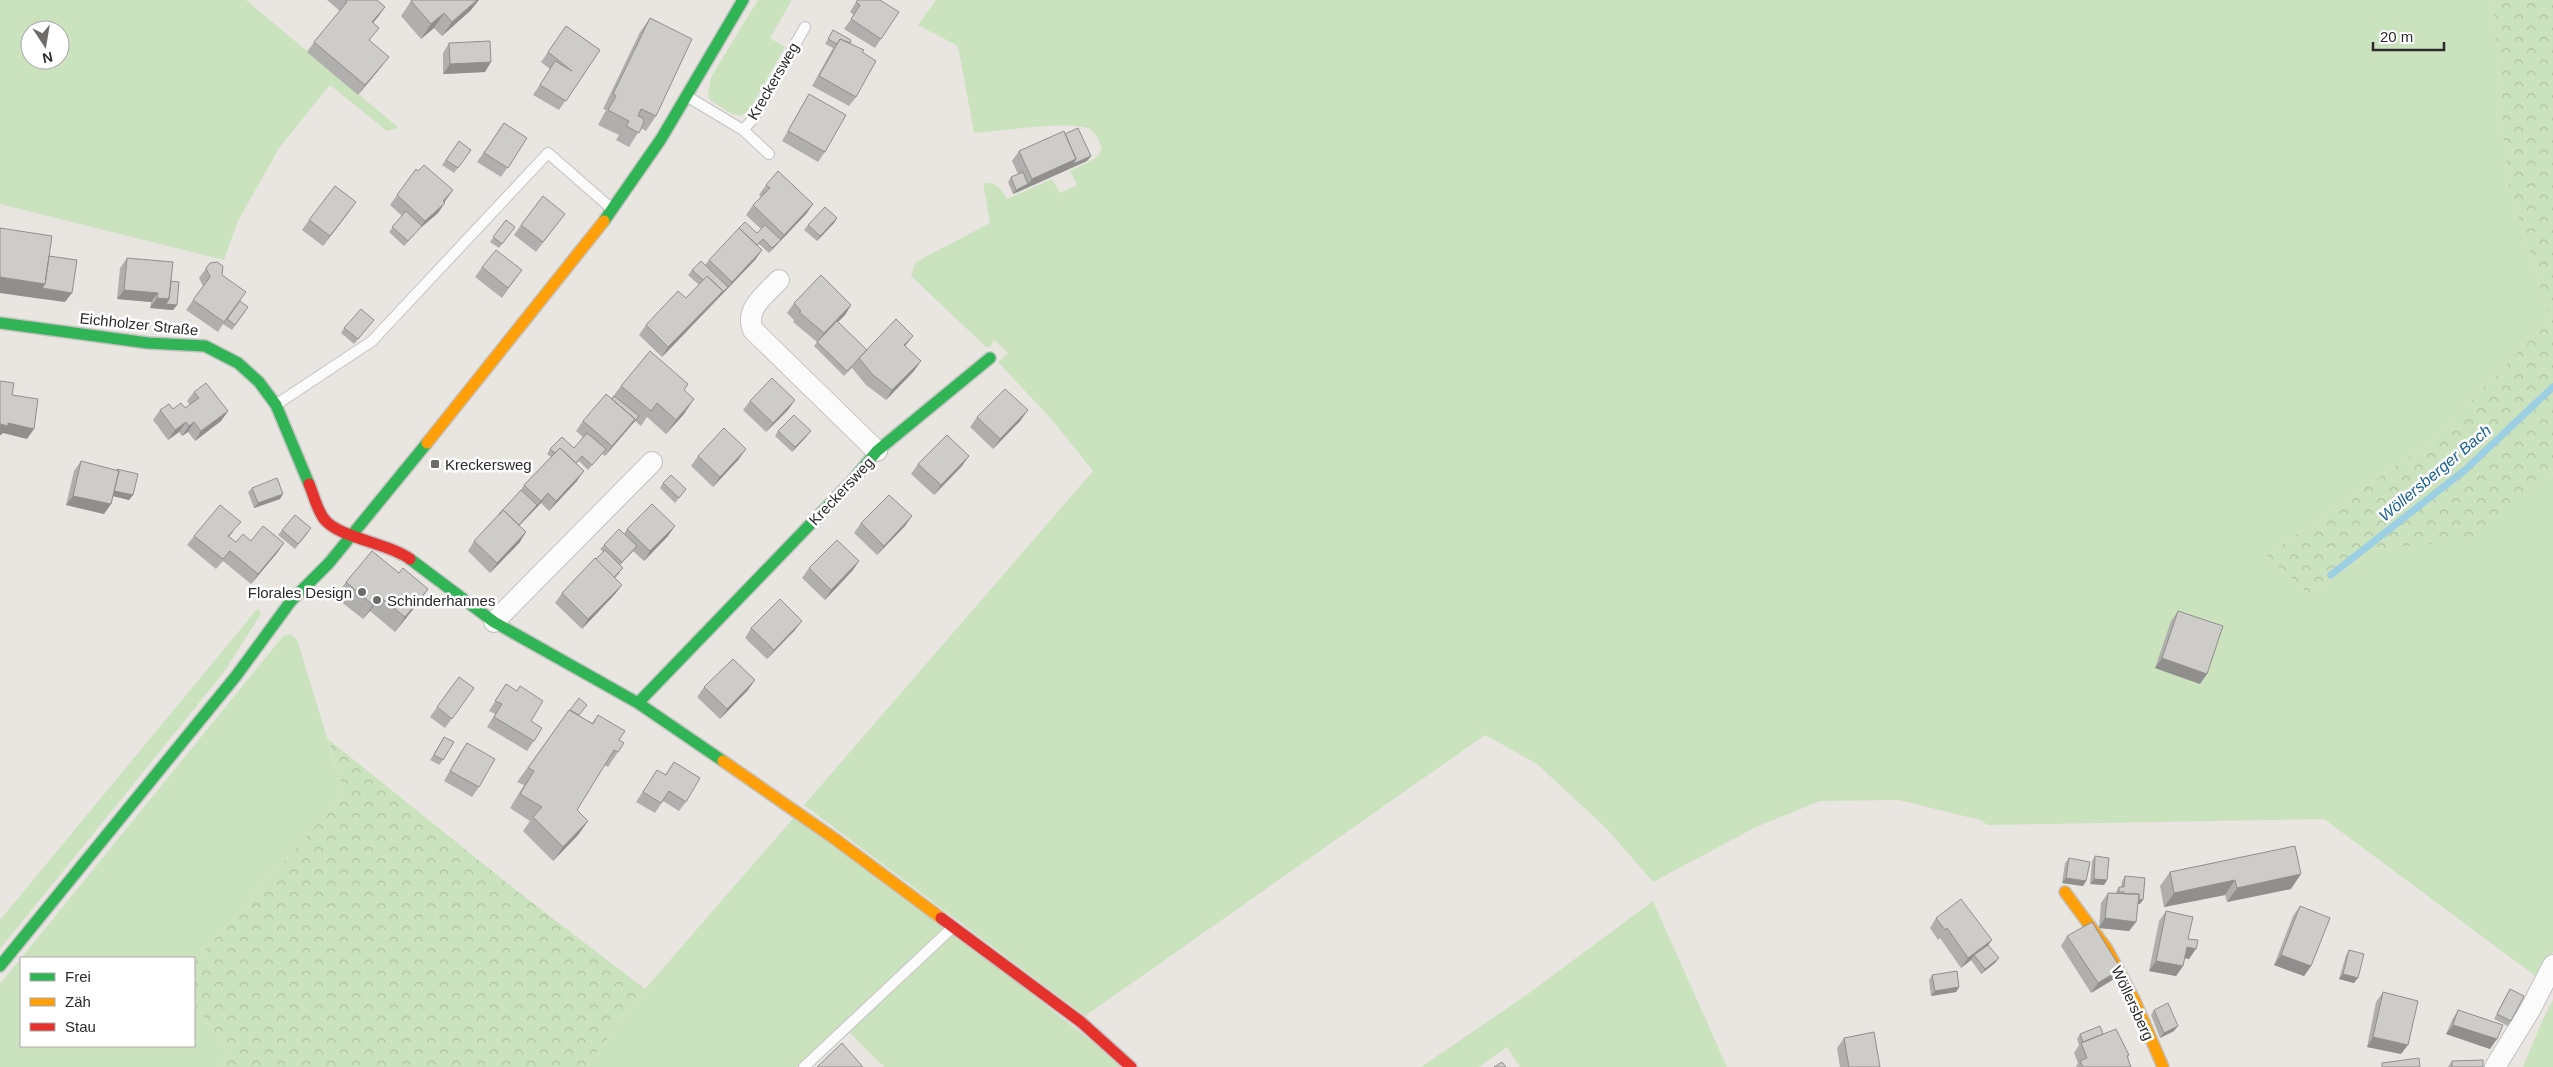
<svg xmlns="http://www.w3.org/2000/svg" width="2553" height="1067" viewBox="0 0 2553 1067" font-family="Arial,sans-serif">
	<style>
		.grass { fill: #cbe2be; fill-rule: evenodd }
		.forest { fill: url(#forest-crowns) }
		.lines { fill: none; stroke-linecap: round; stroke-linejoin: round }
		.stream { stroke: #9ccee4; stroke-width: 7 }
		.lane-casing { stroke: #c3c2c1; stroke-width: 12 }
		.street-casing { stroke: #c3c2c1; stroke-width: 22 }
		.fast-casing { stroke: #c3c2c1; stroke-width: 14 }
		.slow-casing { stroke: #c3c2c1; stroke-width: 14 }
		.jam-casing { stroke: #c3c2c1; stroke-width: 14 }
		.lane { stroke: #fcfbfb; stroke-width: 10 }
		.street { stroke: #fcfbfb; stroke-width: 20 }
		.fast { stroke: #30b455; stroke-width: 11 }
		.slow { stroke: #ff9f0a; stroke-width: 11 }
		.jam { stroke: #e5322d; stroke-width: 11 }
		.wall { fill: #b1afad }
		.shaded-wall { fill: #908f8d }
		.building { fill: #ceccc9; stroke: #908f8d }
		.poi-dot { fill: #6e6c6b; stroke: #fff; stroke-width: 2 }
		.labels { text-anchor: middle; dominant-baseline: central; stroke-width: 5; stroke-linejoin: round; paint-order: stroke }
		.street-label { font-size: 15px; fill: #2b2b2b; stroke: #fff }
		.poi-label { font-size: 15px; fill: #2b2b2b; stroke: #fff; text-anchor: start }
		.water-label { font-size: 16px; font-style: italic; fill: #196292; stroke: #fff }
	</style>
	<defs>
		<pattern id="forest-crowns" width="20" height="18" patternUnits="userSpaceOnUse" patternTransform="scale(1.25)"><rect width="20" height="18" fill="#cbe2be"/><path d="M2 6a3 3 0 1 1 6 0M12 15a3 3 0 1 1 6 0" fill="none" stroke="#aec2a3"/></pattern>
	</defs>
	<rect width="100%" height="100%" fill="#e9e6e2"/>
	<path class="grass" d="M0,0H246L399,128L387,131L330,85L279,148L238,221L224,260L0,204ZM30,30H60V60H30Z
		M758,0H792L770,38L785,47L749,111L740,116L730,113L710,100L708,94L711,77Z
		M936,0H2493L2507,179L2550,319L2434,439L2266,556L2310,595L2373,549L2474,539L2553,472V952L2538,978L2324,819L1988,825L1980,820L1899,800L1820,801L1754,828L1653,882L1607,829L1537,764L1485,735L1085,1016L804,805L1093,471L1053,421L999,363V361L1008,353L994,340L990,347H986L911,276L916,262L990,223L983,183C997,182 1001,188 1007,199L1052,179L1060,193L1077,185L1070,171L1096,158L1102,149C1099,141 1096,131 1087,128C1065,121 1000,131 974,133L958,46L918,25Z
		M258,608L261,614L224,672L0,949V920Z
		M284,635H291L297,639L344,793L194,963V958H21V1046H194V1003L229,1053L218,1067H0V984Z
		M796,815L947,928L801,1067L799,1065L796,1067H586L645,989Z
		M1653,901L1727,1067H1520L1507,1047L1479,1067H1421L1525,996Z
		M953,933L1125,1067H884L846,1029Z
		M2553,1000V1067H2523L2542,1021Z"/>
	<path class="forest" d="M2493,0H2553V472L2474,540L2373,549L2310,595L2266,556L2434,439L2550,319L2507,179Z
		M328,739L521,894L645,989L586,1067H218L229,1053L194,1003V963L344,793Z"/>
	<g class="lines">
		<path class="stream" d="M2331,575L2465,470L2553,387"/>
		<g class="lane-casing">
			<path id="lane" d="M688,97L743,130L753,119L805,27
				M743,130L769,154
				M277,404L372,341L548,153L612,209
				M804,1067L953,927"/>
		</g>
		<g class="street-casing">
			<path id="street" d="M779,280C766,294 744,309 753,330L877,451
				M494,622L652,462
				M2495,1067L2530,1010L2553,965"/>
		</g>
		<g class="fast-casing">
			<path id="fast" d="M604,221L661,139L743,0
				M0,323L148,343L205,346L238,363L259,382L276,405L309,484
				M410,559L494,622L638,703L723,761
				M638,703L851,482L877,451L990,358
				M0,966L236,676L291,601L329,563L427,443"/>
		</g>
		<g class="slow-casing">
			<path id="slow" d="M427,443L604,221
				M723,761L835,839L941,918
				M2065,892L2107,949L2134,999L2163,1067"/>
		</g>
		<g class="jam-casing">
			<path id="jam" d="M309,484C314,495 317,511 325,520C340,538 388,543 410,559
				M941,918L1081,1022L1131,1067"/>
		</g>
		<use href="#lane" class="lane"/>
		<use href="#street" class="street"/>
		<use href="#fast" class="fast"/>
		<use href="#slow" class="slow"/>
		<use href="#jam" class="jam"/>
	</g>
	<path class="wall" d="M327,0H377L385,7L373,23L370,41L382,66L358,95L307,52L314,42L340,11Z
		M857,0H880L881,39L875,48L844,29L854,15L850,12Z
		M411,1L471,10L442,36L434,28L421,39L401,16Z
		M650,18L656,116L646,131L641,128L629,147L616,140L619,135L598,125L606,110L603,109L640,32Z
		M566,26L600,50L559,110L533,95L550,69L541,62Z
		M833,30L862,52L856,97L849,106L812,86L833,48L825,44Z
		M449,43L485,72L443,74V53Z
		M809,94L825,152L818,162L782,141L803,104Z
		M504,123L527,138L501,177L477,162Z
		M1065,134L1091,156L1087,161L1013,194L1008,182L1011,177L1018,174L1012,161L1019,151Z
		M459,141L471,150L454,173L442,165Z
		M766,185L813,204L806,214L769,253L759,244L757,246L762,250L755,260L662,357L639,335L646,325L686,298L699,285L688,275L692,270L705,265L709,260L757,233L761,229L746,215L753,205L761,197L759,195Z
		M397,195L446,200L438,213L418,230L404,246L389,232L402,216L390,205Z
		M349,212L323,246L302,230L309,220Z
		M565,214L536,252L514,235L521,225Z
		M837,218L834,223L817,241L804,230L808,225Z
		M506,220L515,227L499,248L490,242Z
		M127,258L171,281L177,305L173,310L150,308L151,302L117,299L120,268Z
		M210,263L222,275L233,310L245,312L232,330L223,324L218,332L186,310L203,286L199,278Z
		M482,267L522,270L502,298L475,277Z
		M794,303L851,305L845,315L838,322L867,350L905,346L914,371L886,400L866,385L852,368L844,376L814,346L817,342L793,322L794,320L787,313Z
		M374,320L354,344L341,333L344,328Z
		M688,384L684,390V414L666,434L647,417L641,426L635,421L605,456L602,454L588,470L579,461L576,464L577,481L549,511L541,503L519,526L520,542L490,573L468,551L474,541L495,519L499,514L521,490L524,485L551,457L547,454L550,449L574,448L583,437L576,431L583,421L611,399L621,386Z
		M194,392L228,411L221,421L195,441L188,432L182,436L179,432L168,440L153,420L160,410L185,408L190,405L187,401Z
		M750,401L788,410L766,432L743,410Z
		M977,417L1021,420L993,449L970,427Z
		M778,431L807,436L792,452L775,436Z
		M698,456L739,459L713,487L691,466Z
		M81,461L133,495L129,500L113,496L111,504L104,514L66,505L74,471Z
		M918,464L962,466L934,495L911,474Z
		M663,483L686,489L675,503L660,488Z
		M252,488L280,499L254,508L248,492Z
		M861,523L905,526L877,555L854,533Z
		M627,529L668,536L644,561L633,551L620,565V573L615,578L622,585L615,594L582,629L555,603L562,593L603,552L600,549L604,545L624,534Z
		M282,530L308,533L295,549L278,535Z
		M234,531L229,537L236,542L251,541L284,543L277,553L251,584L223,561L216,569L187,545L194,536Z
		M809,568L853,570L825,600L802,578Z
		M399,573L428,589L418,603L395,632L370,611L363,619L335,597L346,582Z
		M2178,611L2200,684L2155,668L2171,621Z
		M751,628L795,630L767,659L745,638Z
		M459,677L474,688L445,728L430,717Z
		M506,684L531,721L534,741L527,751L487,727L495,714L489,711Z
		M704,687L748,690L720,719L697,697Z
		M569,710L592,723L598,715L619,740L624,743L608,767L604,765L577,810L588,821L578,835L553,861L523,831L530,821L510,808L524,785L517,782Z
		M444,737L443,760L439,765L430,760Z
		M467,743L479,787L472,797L444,781L460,753Z
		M674,762L686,802L679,811L663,801L655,813L636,802L657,770L665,775Z
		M2295,846L2291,889L2227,902L2225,895L2164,907L2160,886L2170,872Z
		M2095,856L2107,880L2104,885L2090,884L2092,861Z
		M2069,858L2086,881L2083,886L2062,883L2065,863Z
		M2125,876L2140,904H2138L2136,922L2129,931L2099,928L2101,903L2108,893H2116V892L2119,887H2121L2122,881Z
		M2300,906L2311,966L2304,976L2274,965L2293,916Z
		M2166,911L2188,939L2189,959L2185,958L2183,966L2176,976L2149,971L2159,921Z
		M1936,918L1992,940L1988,945L1995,963L1981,974L1971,960L1961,968L1940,938L1938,940L1930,928Z
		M2067,936L2114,979L2091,993L2061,946Z
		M2349,950L2354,983L2339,979L2346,955Z
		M1932,975L1959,987L1956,992L1931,996L1929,980Z
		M2510,989L2511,1021L2508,1026L2494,1019L2507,994Z
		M2383,992L2401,1054L2367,1047L2376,1002Z
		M2154,1010L2174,1031L2160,1038L2151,1015Z
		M2458,1010L2490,1049L2446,1034L2452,1020Z
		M2080,1034H2103L2129,1055L2128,1058L2131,1067H2076L2078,1063L2074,1053L2079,1045L2077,1039Z
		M1844,1038L1880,1067H1840L1837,1048Z
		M2452,1061L2483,1067H2448Z"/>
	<path class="shaded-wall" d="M477,0H479L471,10L442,36L452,22Z
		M385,7L378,17L365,32L372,22Z
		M444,13L434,28L421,39L431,24Z
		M389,57L382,66L358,95L365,85Z
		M491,62L485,72L443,74L450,64Z
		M1091,156L1087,161L1013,194L1016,190L1028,184L1032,179L1076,159Z
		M453,190L446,200L436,211L443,201Z
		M356,202L349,212L323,246L330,236Z
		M445,203L438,213L418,230L404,246L425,221Z
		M813,204L806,214L769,253L784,235Z
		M837,218L834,223L817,241L820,236Z
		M762,250L755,260L662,357L668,347L728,287L732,282Z
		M0,277L45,284L35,298L0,293Z
		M42,288L72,293L65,302L35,298Z
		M124,290L158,293L151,302L117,299Z
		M157,298L169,299L177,305L173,310L150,308Z
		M851,305L845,315L817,342L824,333Z
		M913,336L906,345L897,355L904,345Z
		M921,361L914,371L886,400L892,390Z
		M694,399L684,414L666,434L676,420Z
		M795,400L788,410L766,432L773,423Z
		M1028,410L1021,420L993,449L1000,439Z
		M228,411L221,421L195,441L201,431Z
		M639,416L635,421L605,456L612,446Z
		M186,422L179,432L168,440L175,430Z
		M194,422L188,432L182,436L189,426Z
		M8,423L34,429L27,439L3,433L1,435H0V424Z
		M811,431L807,436L792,452L795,447Z
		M746,449L739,459L713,487L720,477Z
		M969,456L962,466L934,495L941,485Z
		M584,471L577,481L549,511L556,501Z
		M112,490L133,495L129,500L109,495Z
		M548,493L541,503L511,534L515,529Z
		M283,494L280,499L254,508L258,503Z
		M73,496L111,504L104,514L66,505Z
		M912,516L905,526L877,555L884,546Z
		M675,526L668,536L644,561L650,551Z
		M526,532L520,542L490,573L497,563Z
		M284,543L277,553L251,584L258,574Z
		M637,546L633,551L618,567L622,562Z
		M859,561L853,570L825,600L831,590Z
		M622,585L615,594L582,629L588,619Z
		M428,589L418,603L395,632L405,617Z
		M380,597L370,611L363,619L373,605Z
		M802,621L795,630L767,659L774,650Z
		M2162,658L2207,674L2200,684L2155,668Z
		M755,680L748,690L720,719L727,709Z
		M588,821L578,835L553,861L563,847Z
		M2301,874L2291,889L2227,902L2237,888Z
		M2066,878L2086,881L2083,886L2062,883Z
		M2094,879L2107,880L2104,885L2090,884Z
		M2235,880L2225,895L2164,907L2174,893Z
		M2123,898L2143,900L2140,904L2120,903Z
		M2105,918L2136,922L2129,931L2099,928Z
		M1992,940L1985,949L1974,955L1971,960L1961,968L1968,958Z
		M2187,947L2196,949L2189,959L2180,957Z
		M2281,955L2311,966L2304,976L2274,965Z
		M1999,958L1995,963L1981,974L1985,969Z
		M2156,961L2183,966L2176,976L2149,971Z
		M2121,969L2114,979L2091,993L2098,983Z
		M2343,974L2358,978L2354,983L2339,979Z
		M1959,987L1956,992L1931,996L1935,991Z
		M2453,1025L2497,1039L2490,1049L2446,1034Z
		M2178,1026L2174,1031L2160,1038L2164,1033Z
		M2373,1037L2408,1045L2401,1054L2367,1047Z"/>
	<path class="building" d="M345,0H377L385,7L372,22L379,28L369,40L389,57L365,85L314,42L347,2Z
		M412,0H477L452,22L444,13L431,24L411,1Z
		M858,0H880L899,12L881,39L851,19L860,5L856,2Z
		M650,18L692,39L656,116L641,109L638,116L643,118L644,122L639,133L626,126L629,121L608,110L616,96L613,94Z
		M566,26L600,50L566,101L540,85L555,61L572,71L548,52Z
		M833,30L851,40L850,43L840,39L837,44L828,39Z
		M840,39L864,50L862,52L876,61L856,97L819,76Z
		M490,41L491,62L450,64L449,43Z
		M809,94L846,115L825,152L788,131Z
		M504,123L527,138L508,168L484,153Z
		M1078,128L1091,156L1073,164L1076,159L1065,134Z
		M1064,131L1076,159L1032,179L1019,151Z
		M459,141L471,150L458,168L446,160Z
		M424,165L453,190L443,201L445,203L425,221L397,195L416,169L418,171Z
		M778,171L813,204L784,235L753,205L770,188L766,185Z
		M1023,172L1028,184L1016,190L1011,177Z
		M335,186L356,202L330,236L309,220Z
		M543,196L565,214L543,242L521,225Z
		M825,207L837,218L820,236L808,225Z
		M406,211L422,226L408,241L392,227Z
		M506,220L515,227L502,244L493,237Z
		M745,222L757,233L765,225L781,240L772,248L763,239L757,245L739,228Z
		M0,228L52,236L45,284L0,277Z
		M739,228L762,250L732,282L709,260Z
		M496,250L522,270L508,288L482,267Z
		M49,256L77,260L72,293L42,288L45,284Z
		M127,258L173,262L169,299L157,298L158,293L124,290Z
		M701,261L728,287L719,296L723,291L707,276L703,280L692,270Z
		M217,262L223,266L222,275L246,292L224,322L193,300L210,277L206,268L210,263Z
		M821,275L851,305L824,333L799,312L801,311L794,303Z
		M707,276L723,291L668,347L646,325L678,291L686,298Z
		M171,281L179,282L177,305L166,304L169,299Z
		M240,301L248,307L235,325L227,319Z
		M361,309L374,320L358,339L344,328Z
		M896,319L913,336L904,345L921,361L892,390L873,375L859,358Z
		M837,321L867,350L847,371L817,342Z
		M650,351L688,384L684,390L694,399L676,420L657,403L651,411L621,386Z
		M772,378L795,400L773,423L750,401Z
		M0,381L14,383L12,395L38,399L34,429L8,423V426L0,424Z
		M206,383L228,411L201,431L194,422L189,426L186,422L175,430L160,410L169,404L173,409L181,403L185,408L199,398L194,392Z
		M1005,389L1028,410L1000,439L977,417Z
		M606,394L635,419L612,446L583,421Z
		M614,396L639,416L632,424L635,419L612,399Z
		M794,415L811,431L795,447L778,431Z
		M724,428L746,449L720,477L698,456Z
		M587,433L606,449L592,465L582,456L576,463L560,448L555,453L550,449L562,437L574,448Z
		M947,435L969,456L941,485L918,464Z
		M560,448L584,471L556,501L548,493L541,501L524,485Z
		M81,461L119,471L111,504L73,496Z
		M117,469L138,474L133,495L114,491L119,471L117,470Z
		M671,475L686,489L679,498L663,483Z
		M277,478L283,494L258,503L252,488Z
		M521,490L537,505L519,525L503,510L499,515V514Z
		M889,495L912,516L884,546L861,523Z
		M652,504L675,526L650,551L627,529Z
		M220,505L241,522L228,536L236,542L243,534L251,541L263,526L284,543L258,574L230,551L223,559L194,536Z
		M503,510L526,532L497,563L474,541Z
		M295,515L311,528L298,544L282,530Z
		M619,529L637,546L622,562L604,545Z
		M837,540L859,561L831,590L809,568Z
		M605,550L623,568L614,577L596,559Z
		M372,551L399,573L403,568L428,589L405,617L380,597L373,605L346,582Z
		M595,558L622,585L588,619L562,593Z
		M780,599L802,621L774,650L751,628Z
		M2178,611L2223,626L2207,674L2162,658Z
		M733,659L755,680L727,709L704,687Z
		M459,677L474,688L452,719L437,707Z
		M506,684L517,691L520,686L543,701L531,721L542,728L534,741L494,717L502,704L495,701Z
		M579,698L587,705L579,715L570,710Z
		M569,710L593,724L598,715L625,731L619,740L624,743L618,752L614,750L577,810L588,821L563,847L533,817L542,807L520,794L534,771L528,768Z
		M444,737L454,742L443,760L434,755Z
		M467,743L495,759L479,787L450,771Z
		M674,762L700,778L686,802L669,791L661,803L643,792L657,770L666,775Z
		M2295,846L2301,874L2237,888L2235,880L2174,893L2170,872Z
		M2095,856L2109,858L2107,880L2094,879Z
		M2069,858L2090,862L2086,881L2066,878Z
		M2125,876L2145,878L2143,900L2139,899V894H2124V892H2119V887H2124Z
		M2108,893L2139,894L2136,922L2105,918Z
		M1961,899L1992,940L1968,958L1947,928L1945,930L1936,918Z
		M2300,906L2330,918L2311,966L2281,955Z
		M2166,911L2193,917L2188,939L2198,940L2196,949L2187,947L2183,966L2156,961Z
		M2092,922L2121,969L2098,983L2067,936Z
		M1988,945L1999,958L1985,969L1974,955Z
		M2349,950L2364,954L2358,978L2343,974Z
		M1957,971L1959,987L1935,991L1932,975Z
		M2510,989L2524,996L2511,1021L2497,1014Z
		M2383,992L2418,1001L2408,1045L2373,1037Z
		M2168,1003L2178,1026L2164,1033L2154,1010Z
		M2458,1010L2503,1025L2497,1039L2453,1025Z
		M2100,1026L2103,1034L2083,1042L2080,1034Z
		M2116,1029L2129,1055L2127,1056L2131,1067H2083L2080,1061L2087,1058L2081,1043Z
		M1874,1032L1880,1067H1849L1844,1038Z
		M842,1043L863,1067H817Z
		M2419,1058L2420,1067H2382V1063Z
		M2483,1060V1067H2452V1061Z
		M1502,1062L1506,1067H1494Z"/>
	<g class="poi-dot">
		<rect x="430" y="459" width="10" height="10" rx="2.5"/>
		<circle cx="362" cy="592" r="5"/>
		<circle cx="377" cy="600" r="5"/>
	</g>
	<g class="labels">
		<g class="street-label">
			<text transform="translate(773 81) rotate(-60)">Kreckersweg</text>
			<text transform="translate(139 324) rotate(6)">Eichholzer Straße</text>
			<text transform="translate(841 491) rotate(-47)">Kreckersweg</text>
			<text transform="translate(2133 1003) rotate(65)">Wöllersberg</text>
		</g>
		<g class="poi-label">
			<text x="445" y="464">Kreckersweg</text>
			<text x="352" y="592" text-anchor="end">Florales Design</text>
			<text x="387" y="600">Schinderhannes</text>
		</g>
		<g class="water-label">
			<text transform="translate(2435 473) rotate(-40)">Wöllersberger Bach</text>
		</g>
	</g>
	<rect x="20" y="957" width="175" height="90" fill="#ffffff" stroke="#aaaaaa"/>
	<rect x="30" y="973" width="25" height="8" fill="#30b455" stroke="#aaaaaa"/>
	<text x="65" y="982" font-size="15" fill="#2b2b2b">Frei</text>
	<rect x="30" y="998" width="25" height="8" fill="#ff9f0a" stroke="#aaaaaa"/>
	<text x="65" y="1007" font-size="15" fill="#2b2b2b">Zäh</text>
	<rect x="30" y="1023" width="25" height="8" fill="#e5322d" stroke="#aaaaaa"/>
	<text x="65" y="1032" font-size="15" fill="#2b2b2b">Stau</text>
	<g transform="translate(45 45) rotate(168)"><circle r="24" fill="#ffffff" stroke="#aaaaaa"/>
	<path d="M0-4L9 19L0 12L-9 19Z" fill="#6e6c6b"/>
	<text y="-8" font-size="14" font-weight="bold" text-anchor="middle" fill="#2b2b2b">N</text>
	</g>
	<path d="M2373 42v8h71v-8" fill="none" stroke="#2b2b2b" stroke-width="2.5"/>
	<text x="2380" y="42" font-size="15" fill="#2b2b2b" stroke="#ffffff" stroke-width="4" paint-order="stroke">20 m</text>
</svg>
